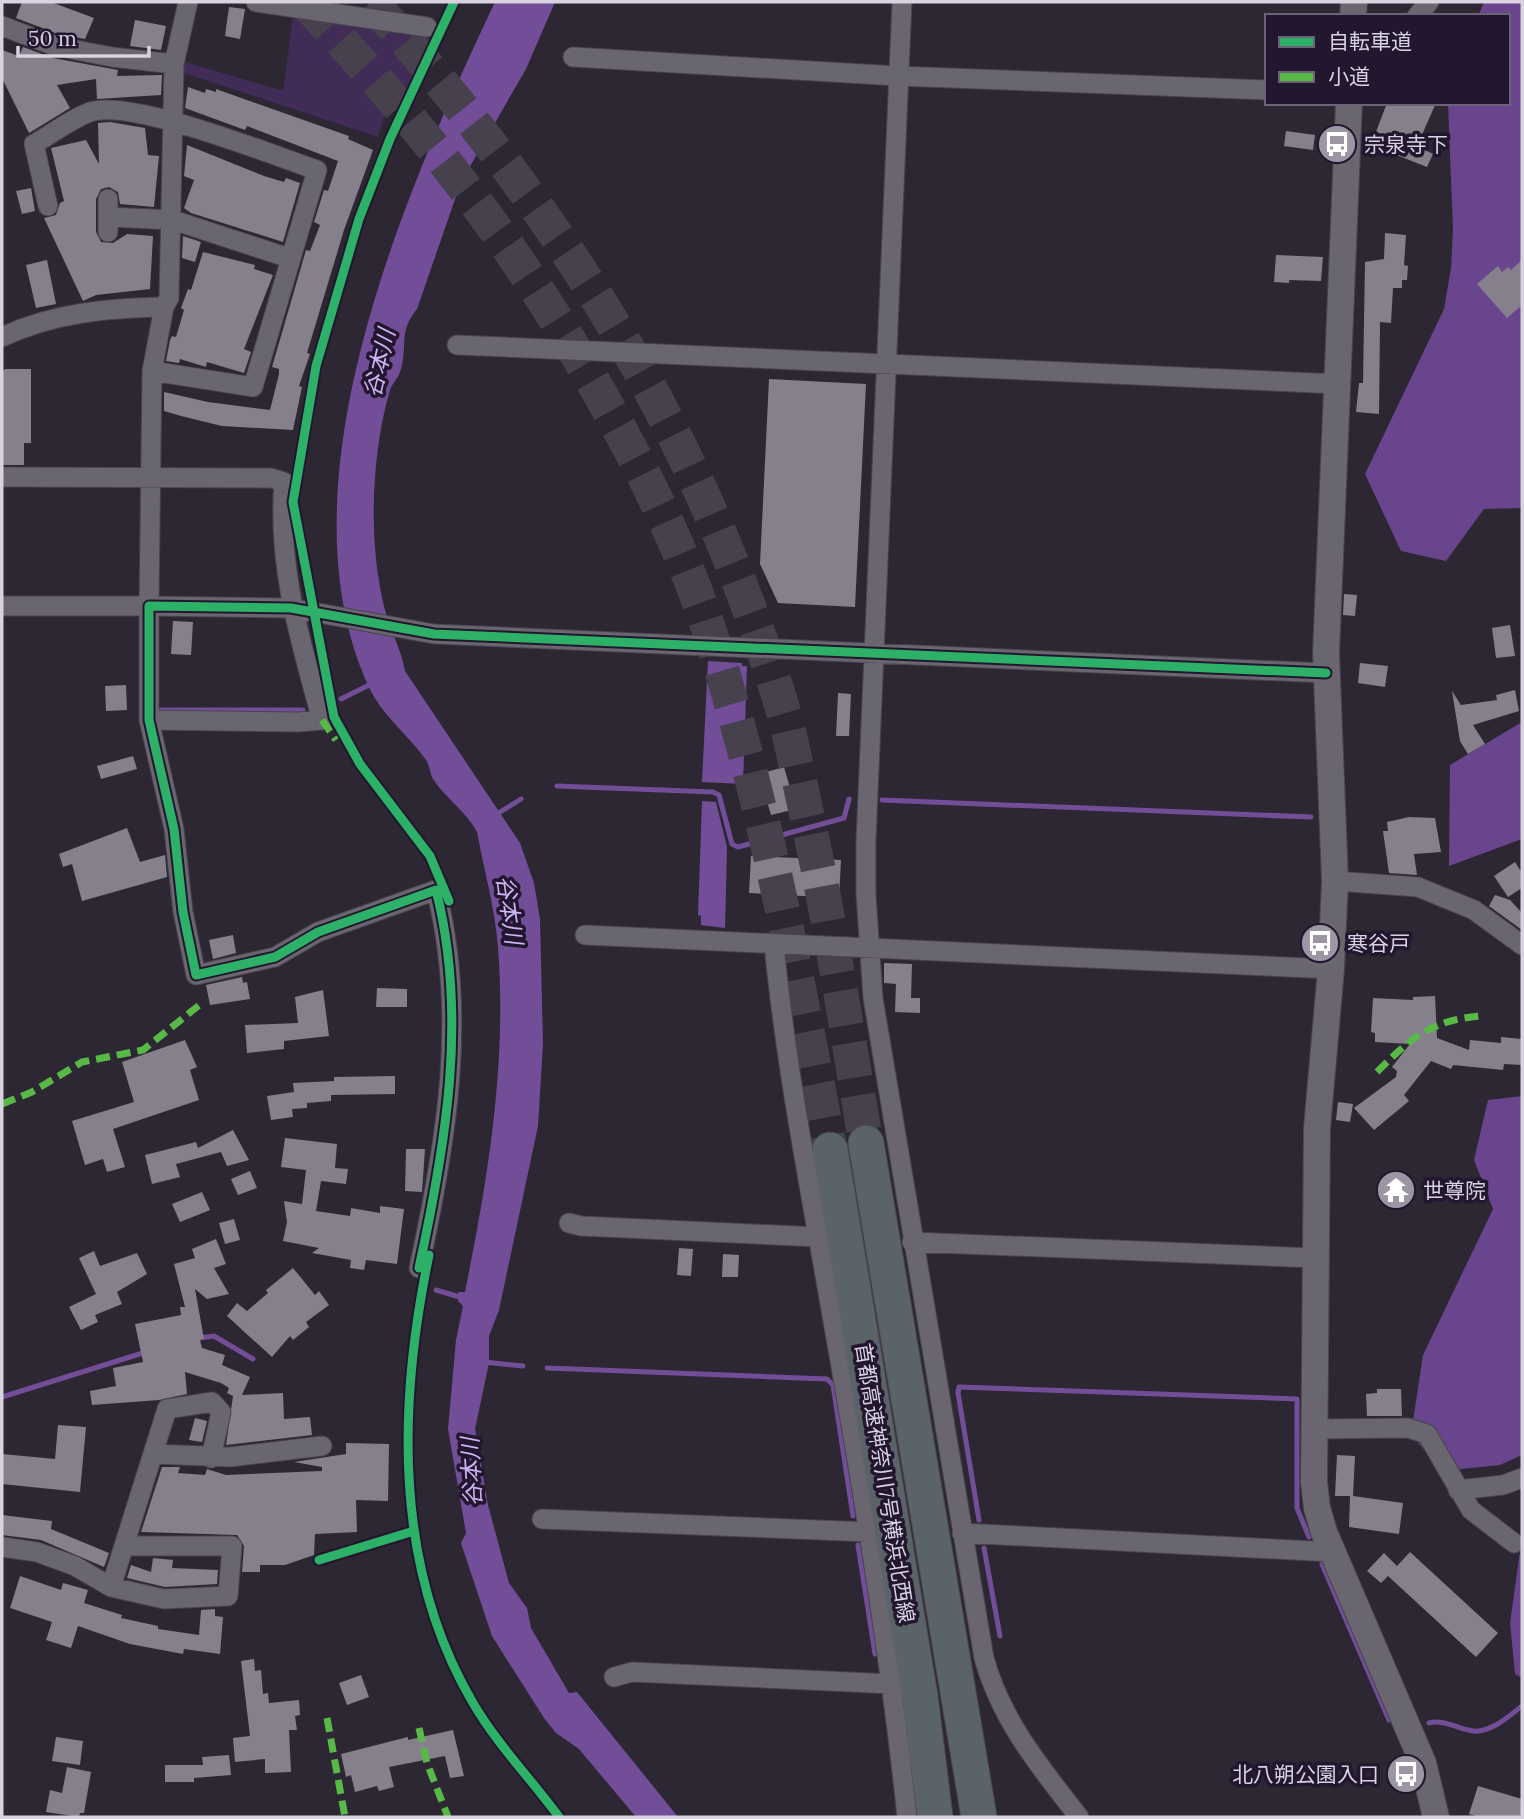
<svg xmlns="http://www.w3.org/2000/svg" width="1524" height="1819" viewBox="0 0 1524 1819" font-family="Lora,'Noto Sans JP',serif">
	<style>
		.green { fill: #412b57 }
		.forest { fill: #68458c }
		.water { fill: #724e99 }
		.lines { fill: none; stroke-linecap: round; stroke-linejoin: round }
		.stream { stroke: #724e99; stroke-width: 5 }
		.building { fill: #85808b }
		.highway-tunnel { stroke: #47414d; stroke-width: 35; stroke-dasharray: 35 18; stroke-linecap: butt }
		.street-casing { stroke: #48434e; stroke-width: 21 }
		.secondary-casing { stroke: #48434e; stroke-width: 28 }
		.highway-casing { stroke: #48434e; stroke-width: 37 }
		.street { stroke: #6a6670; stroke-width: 19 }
		.secondary { stroke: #6a6670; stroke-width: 26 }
		.highway { stroke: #5a6367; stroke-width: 35 }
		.quiet { stroke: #58b947; stroke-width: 7; stroke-dasharray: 14 7; stroke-linecap: butt }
		.cycleway-casing { stroke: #22172e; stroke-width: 13 }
		.cycleway { stroke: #2db169; stroke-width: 9 }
		.labels { text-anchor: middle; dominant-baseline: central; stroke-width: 7; stroke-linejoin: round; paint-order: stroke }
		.poi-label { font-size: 21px; fill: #d8d2e1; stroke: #22172e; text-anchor: start }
		.street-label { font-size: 21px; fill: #d8d2e1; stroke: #22172e }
		.water-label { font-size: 23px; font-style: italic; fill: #cfb3f4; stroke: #22172e }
	</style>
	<rect width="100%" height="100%" fill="#2d2733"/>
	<path class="green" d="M293,16L418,33L432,39L403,103L389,99L378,137L181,72L182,61L283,91Z"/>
	<path class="forest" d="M1484,2H1522V508L1484,509L1446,561L1401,551L1365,474L1444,309L1451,268L1453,229L1448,103H1508V16H1478Z
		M1522,722V839L1449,866L1450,765Z
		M1522,1096V1455L1500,1465L1442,1471L1411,1434L1423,1355L1493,1209L1474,1160L1488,1100Z
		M1522,1537V1678L1515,1674L1510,1623Z"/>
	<path class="water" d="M495,2H555L526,69L461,182L417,309C398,332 408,344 401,369C399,378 391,384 389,393C371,458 368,544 385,610C391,632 401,649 405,671L520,843L534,883L540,919L543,1044L538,1126L499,1310L489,1336V1363L475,1429L488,1505L509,1583L527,1608L531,1628L569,1693L577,1692L678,1817H636L579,1749L556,1733L544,1718L492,1636L461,1543L466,1533L448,1429L456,1340L463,1306L458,1301V1292H465C488,1178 507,1064 498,947C495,908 484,870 477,832C466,811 446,799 433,779C430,774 430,766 426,760C408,734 381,715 368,685C276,482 407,188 495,2Z
		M708,661L742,663V666H747L743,784L702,782Z
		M702,801L716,802L727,847L725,928L701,925V916L698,915Z"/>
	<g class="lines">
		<path class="stream" d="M341,699L373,683
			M156,710H303
			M557,786L713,792L719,795L732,844L738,847L844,818L849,799
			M882,800L1311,817
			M497,814L521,799
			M436,1290L463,1298
			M199,1338L214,1336L253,1359
			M484,1362L523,1366
			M547,1368L827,1379L833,1385L853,1516
			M2,1397L146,1352
			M979,1520L958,1393L959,1387L1297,1399V1508L1309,1537
			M858,1545L875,1654
			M984,1548L1000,1636
			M1322,1564L1389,1720
			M1429,1723C1445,1719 1457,1729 1473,1731C1491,1733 1509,1716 1522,1706"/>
	</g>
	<path class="building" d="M22,2H51L94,18L85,39L58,34L16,18Z
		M229,7L245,9L240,39L225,36Z
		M135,20L166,26L161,50L130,46Z
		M23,47L53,58L118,70L117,76L162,75L161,95L97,99L96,79L57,85L70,108L29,133L2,78V50L19,56Z
		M188,87L205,93L206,89L216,92V89L349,136L348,139L373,150L344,230L307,353L310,354L299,386L302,387L293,430L222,426L181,416L164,411V392L208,402L270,410L279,374V369L272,367L306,250L310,251L320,225L314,222L324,190L328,191L338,161L247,126L245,130L185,108Z
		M1387,103H1436L1417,146L1433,154L1427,167L1371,145Z
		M110,122L145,128L148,155L159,156L154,207L120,204L118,192L109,187L101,189L96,199V232L101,242L113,243L127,234L153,236L150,289L96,295L83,301L44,218L56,215L60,203L64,201L51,148L86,140L99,164L98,123Z
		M1286,131L1315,135L1313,150L1284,146Z
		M187,145L264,176L284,182L286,178L300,183L283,242L191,213L184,208L194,180L184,176Z
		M31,188L35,211L22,214L16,191Z
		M1385,233L1406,235L1404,265L1408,266L1407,280H1402V288H1393L1391,323L1380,322L1379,414L1356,412L1359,383H1363L1365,262L1384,259Z
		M183,236L201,242L195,262L182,258Z
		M203,252L255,265L254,269L273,275L244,349L251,352L244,373L207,362L206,367L180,359L179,363L166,361L170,340L172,336L176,337L184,310L181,308L188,289L191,290Z
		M1276,255L1323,257L1321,281L1289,280V283L1274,282Z
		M47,260L56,304L36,308L26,265Z
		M1522,260V305L1507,318L1477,284L1498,266L1502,272L1508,267L1511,270Z
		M5,369H31V443H24V465H2V372Z
		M769,379L866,384L855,607L778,603L760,564Z
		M1344,594L1357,595L1355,616L1343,615Z
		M173,621L193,622L191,655L171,654Z
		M1510,625L1515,656L1496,658L1492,628Z
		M1360,663L1388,666L1385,687L1358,683Z
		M126,685L127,710L106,711L105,686Z
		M1515,690L1519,711L1473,725L1485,744L1468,754L1460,741L1452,691L1461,705L1497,700L1496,695Z
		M838,693L851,694L849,736H836Z
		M133,756L137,769L101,779L97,766Z
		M784,767L796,809L771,815L759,774Z
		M1409,817L1435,818L1441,852L1414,854L1417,875L1389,873L1383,831H1388L1387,822Z
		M127,828L140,862L165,855L167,877L82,901L72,864L63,867L59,854Z
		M751,856L841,860L839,898L749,893Z
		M1515,862L1522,873V888L1508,897L1494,876Z
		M1495,895L1510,900L1522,913V930L1489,906Z
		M233,935L236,953L213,959L209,940Z
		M884,963L912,964L911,998H920V1013L895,1012L896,984L884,983Z
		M242,977L243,983L247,982L250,999L210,1005L206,985Z
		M377,988L407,989V1007H376Z
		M323,990L329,1036L284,1041V1049L247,1053L245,1025L298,1023L295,997Z
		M1435,996L1437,1038L1469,1050L1470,1040L1501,1043V1037L1522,1039V1065L1504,1064L1503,1070L1453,1065L1451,1069L1431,1061L1404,1095L1409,1101L1374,1130L1354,1108L1396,1077L1397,1071L1392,1067L1410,1044L1375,1042V1033L1371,1032L1373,998L1413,1000V997Z
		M185,1040L197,1067L190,1070L199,1100L113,1129L125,1167L107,1172L103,1159L85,1165L72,1121L134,1102L122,1062Z
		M395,1076V1094L331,1095V1101L307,1103V1108L292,1109L293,1117L271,1120L267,1096L294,1092L293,1083L334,1081V1077Z
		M1338,1102L1353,1104L1350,1122L1336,1120Z
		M233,1130L249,1160L227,1166L221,1152L176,1164L180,1177L152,1184L145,1155L196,1142L198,1148Z
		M285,1138L337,1144L335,1168L348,1169L346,1184L321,1181L316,1211L350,1216L351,1208L380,1213V1206L404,1209L397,1264L366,1260L364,1270L350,1268L351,1260L312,1253L319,1248L283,1241L287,1222L284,1201L302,1204L306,1170L281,1167Z
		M406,1149H425L422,1192L405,1191Z
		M250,1171L257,1188L238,1195L231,1179Z
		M1387,1173L1414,1184L1405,1207L1377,1195Z
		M202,1192L210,1210L180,1222L172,1204Z
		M234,1219L240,1240L225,1244L219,1223Z
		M216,1239L226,1264L214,1268L229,1294L207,1299L195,1289L204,1339L200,1340L202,1348L225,1355L222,1365L250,1377L242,1395L283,1393L284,1419L310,1417L312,1435L226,1445L233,1396L227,1393L229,1388L221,1383L185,1372L187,1394L159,1400L92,1405L90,1391L116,1386L113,1368L143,1362L135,1324L181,1315L180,1307H185L174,1264L195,1258L192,1249Z
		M679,1248L693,1249L691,1276L677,1275Z
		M94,1251L100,1266L137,1253L147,1274L117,1292L122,1304L95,1315L98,1322L81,1330L69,1307L96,1294L79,1258Z
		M723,1254L739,1255L738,1277H722Z
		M293,1268L315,1295L319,1291L329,1305L306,1322L309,1327L293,1340L290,1336L272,1357L227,1316L237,1303L247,1311L268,1293L266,1290Z
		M1377,1389H1401L1402,1416H1367L1366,1394L1377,1393Z
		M195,1418L207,1421L202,1442L189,1440Z
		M58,1425L86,1427L80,1492L2,1484V1454L55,1459Z
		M346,1443L389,1444L388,1501L356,1500L357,1532L315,1534L314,1555L285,1565H260V1572H242L244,1546L237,1535L141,1532L162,1467H180L178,1473L205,1475L207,1469L226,1475L322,1471V1467L294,1462L346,1454Z
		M1337,1455L1355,1456L1353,1496L1403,1503L1399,1534L1349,1527L1350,1496H1335Z
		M2,1515L52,1521L51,1529L109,1553L104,1567L41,1540L2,1535Z
		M1410,1552L1498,1633L1476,1657L1388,1576L1381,1583L1367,1571L1384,1553L1397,1566Z
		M153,1558L173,1560L172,1568L218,1570L217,1584L165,1587L127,1578L131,1565L151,1572Z
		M20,1576L61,1590L63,1583L88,1590L84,1603L122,1615L121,1618L158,1626V1629L199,1635L201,1610L215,1609V1616L223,1617L220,1654L184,1649L183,1654L130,1644L78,1626L71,1648L46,1640L52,1622L10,1608Z
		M254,1659L255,1671L261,1670L263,1694L268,1693L269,1703L299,1700L300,1715L295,1716L297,1730H289L291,1772L265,1773V1759L235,1762L233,1738L250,1736L241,1661Z
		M361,1675L369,1697L347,1705L339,1683Z
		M453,1730L464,1776L450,1778L445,1756L389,1767L394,1787L379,1791L377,1786L355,1792L351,1775L346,1777L341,1754L408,1737V1740Z
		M56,1737L83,1741L80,1765L52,1761Z
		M229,1755L231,1775L194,1778V1782H165V1765H203L202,1757Z
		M67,1767L91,1772L84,1813H80L79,1817L46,1812L50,1790L62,1793Z
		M1478,1786L1522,1799V1817H1479L1469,1814Z"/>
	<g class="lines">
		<path class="highway-tunnel" d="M305,2C428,132 522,252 609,410C646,476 679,544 704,615C763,790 795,970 830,1150
			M371,2C564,215 703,439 785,717C793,748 799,780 806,811C830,920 847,1032 866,1143"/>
		<g class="street-casing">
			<path id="street" d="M256,2L427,27
				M902,2L866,840V895L873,998L984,1658C1001,1720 1040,1767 1079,1817
				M1417,16L1429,2
				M2,26L55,46L112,57L174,64
				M573,57L898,76L1267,90
				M108,199V232
				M48,206L34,144C52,134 71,119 90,112C131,98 272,155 317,170L253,387L152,371
				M109,217L173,220L289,258
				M2,337C53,313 108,308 164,307
				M457,345L1339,384
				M2,477L271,478L284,482C277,565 300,640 322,720L299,722L149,720
				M2,606H149L152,371L164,307L169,298L174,64L188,2
				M1335,881L1418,887L1474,910L1522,945
				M585,935L1331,969
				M774,945C786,1068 810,1188 831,1310C861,1479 889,1647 907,1817
				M569,1223L581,1226L819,1237
				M912,1242L1317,1258
				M419,1268C446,1144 468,1015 436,890L318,932L275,957L196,975L183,912L174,829L149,720V606L291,608L434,634L1326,673
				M1315,1429L1408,1428L1427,1434L1471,1510L1514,1543
				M153,1454L230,1457L322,1446
				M1458,1490L1503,1485L1522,1478
				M542,1519L870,1532
				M962,1533L1333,1552
				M2,1547L37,1552L75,1566L111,1587L164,1599L228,1596L232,1546H124
				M111,1587L167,1409L212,1402L221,1412L211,1458
				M614,1677L632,1672L893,1684"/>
		</g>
		<g class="secondary-casing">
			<path id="secondary" d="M1353,16L1354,2
				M1349,103L1326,653L1335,881L1331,969L1317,1128L1314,1482L1317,1508L1324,1532L1423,1763L1436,1817"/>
		</g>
		<g class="highway-casing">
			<path id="highway" d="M866,1143L979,1817
				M830,1150L920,1696L935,1817"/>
		</g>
		<use href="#street" class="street"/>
		<use href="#secondary" class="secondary"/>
		<use href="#highway" class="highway"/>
		<path class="quiet" d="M322,720L336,740
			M1377,1072C1411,1038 1432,1019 1483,1016
			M2,1104L32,1092L82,1062L143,1050L202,1003
			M327,1718L345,1817
			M419,1728L427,1763L448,1817"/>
		<g class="cycleway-casing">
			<path id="cycleway" d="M449,901L430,856L360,764L334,717L293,502L316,366L359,219L390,139L454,2
				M429,1255C398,1404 393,1567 473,1703C497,1744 531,1779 559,1817
				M419,1268C446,1144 468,1015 436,890L318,932L275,957L196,975L183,912L174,829L149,720V606L291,608L434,634L1326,673
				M319,1560L414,1531"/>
		</g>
		<use href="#cycleway" class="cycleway"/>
	</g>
	<defs>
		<g id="bus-disc" transform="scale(2.0125)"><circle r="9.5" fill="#9c96a4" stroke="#22172e"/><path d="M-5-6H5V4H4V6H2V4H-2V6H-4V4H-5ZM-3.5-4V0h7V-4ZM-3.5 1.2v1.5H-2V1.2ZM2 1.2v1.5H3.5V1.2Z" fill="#fff"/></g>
		<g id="temple-disc" transform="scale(2.0125)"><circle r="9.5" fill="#9c96a4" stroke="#22172e"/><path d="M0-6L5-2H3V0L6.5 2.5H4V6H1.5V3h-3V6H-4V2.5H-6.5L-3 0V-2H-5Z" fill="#fff"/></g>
	</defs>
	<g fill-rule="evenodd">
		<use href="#bus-disc" x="1337" y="144"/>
		<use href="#bus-disc" x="1320" y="943"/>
		<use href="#temple-disc" x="1396" y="1190"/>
		<use href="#bus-disc" x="1406" y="1774"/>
	</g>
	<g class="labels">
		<g class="poi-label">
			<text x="1364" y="144">宗泉寺下</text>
			<text x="1347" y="943">寒谷戸</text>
			<text x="1423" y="1190">世尊院</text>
			<text x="1379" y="1774" text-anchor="end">北八朔公園入口</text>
		</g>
		<g class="street-label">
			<text transform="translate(885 1483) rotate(81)">首都高速神奈川7号横浜北西線</text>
		</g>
		<g class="water-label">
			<text transform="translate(379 363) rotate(-77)">谷本川</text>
			<text transform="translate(510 910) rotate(82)">谷本川</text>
			<text transform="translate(471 1472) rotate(-93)">谷本川</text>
		</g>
	</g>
	<rect width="1524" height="1819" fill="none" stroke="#d8d2e1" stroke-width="7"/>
	<rect x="1265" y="14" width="245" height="91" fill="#22172e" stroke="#6b6276" stroke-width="2"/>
	<rect x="1279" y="37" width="35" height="10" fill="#2db169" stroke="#6b6276" stroke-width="2"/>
	<text x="1328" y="49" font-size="21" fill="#d8d2e1">自転車道</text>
	<rect x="1279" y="72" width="35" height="10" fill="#58b947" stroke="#6b6276" stroke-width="2"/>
	<text x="1328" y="84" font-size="21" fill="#d8d2e1">小道</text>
	<path d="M18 46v10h131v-10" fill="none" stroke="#d8d2e1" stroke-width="3.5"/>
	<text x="28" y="46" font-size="21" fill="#d8d2e1" stroke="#22172e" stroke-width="5" paint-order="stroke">50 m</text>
</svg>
